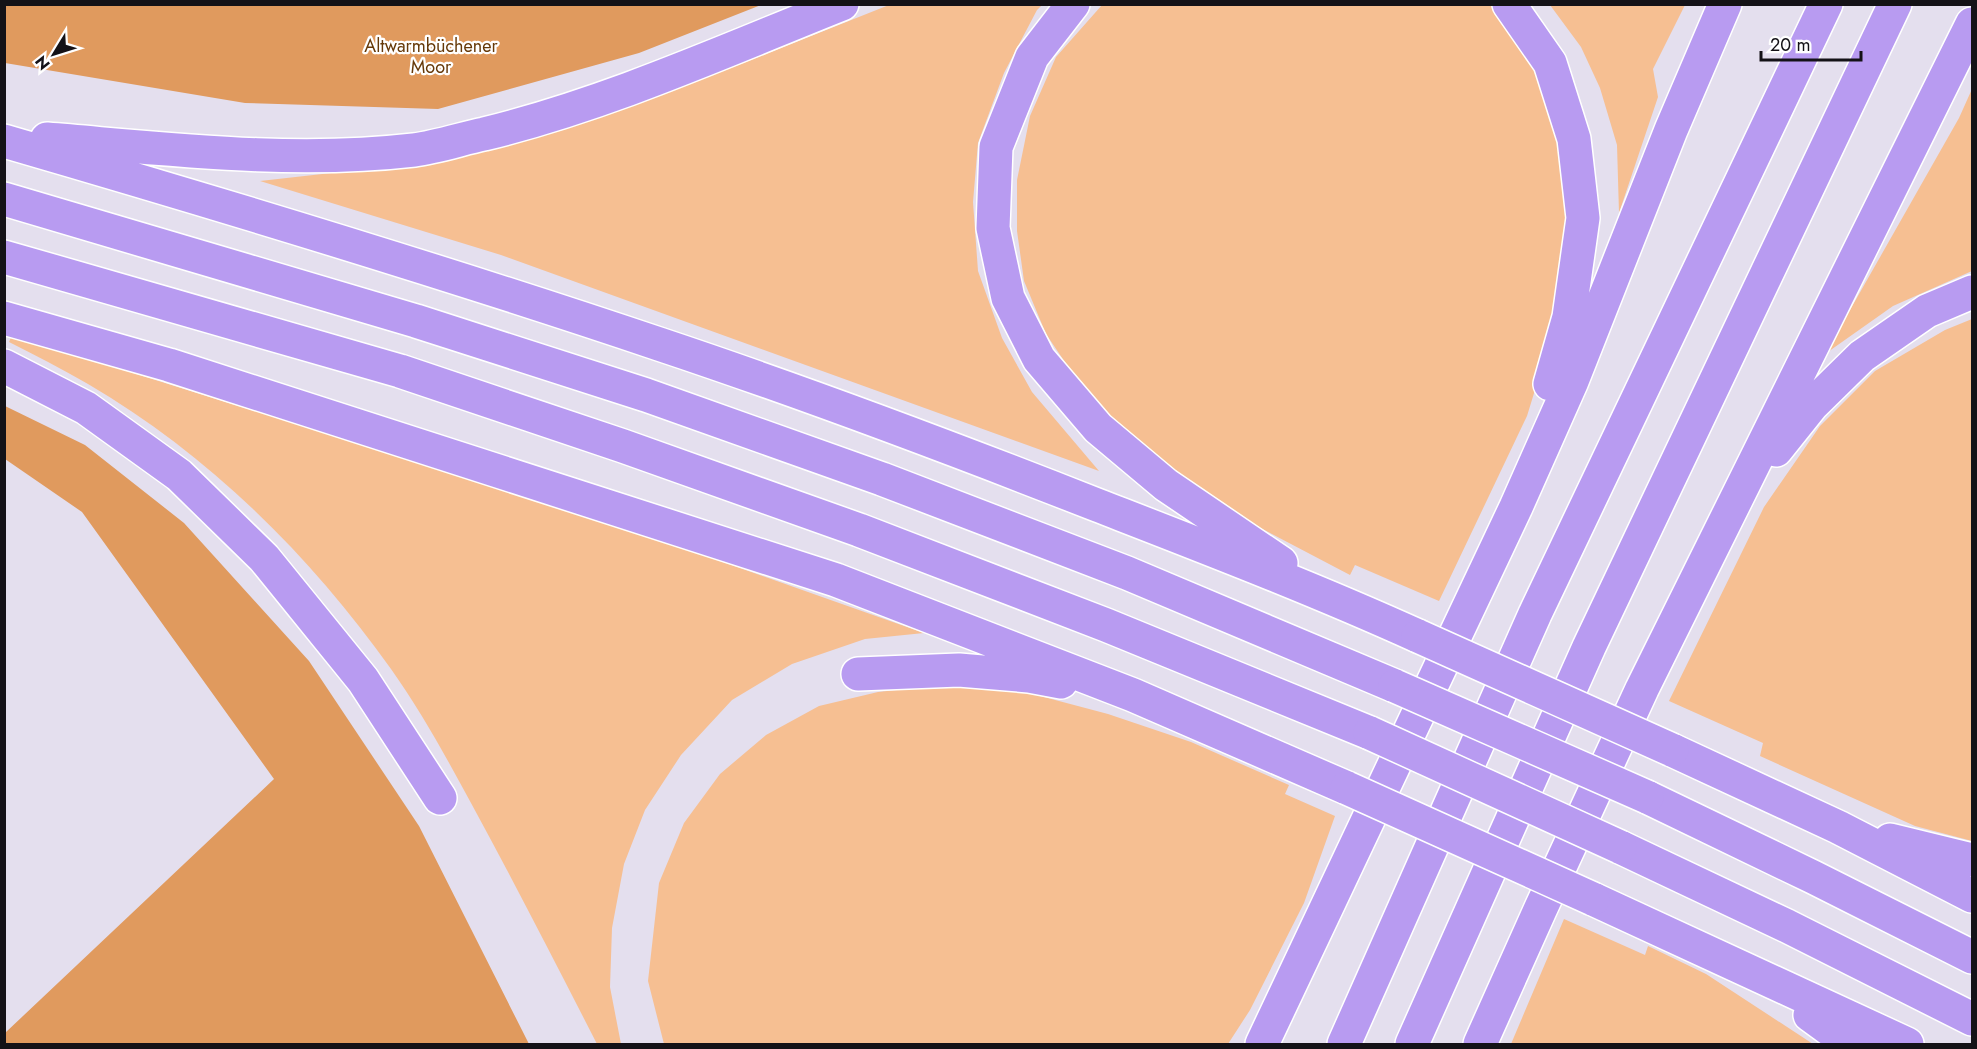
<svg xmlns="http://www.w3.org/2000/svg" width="1977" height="1049" viewBox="0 0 1977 1049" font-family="Jost,sans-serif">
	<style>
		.green { fill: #f6bf92 }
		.forest { fill: #e09a5e }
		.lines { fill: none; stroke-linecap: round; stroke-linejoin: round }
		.highway-casing { stroke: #fff; stroke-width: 36 }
		.highway { stroke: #b89bf1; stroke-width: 33 }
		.highway-bridge-casing { stroke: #fff; stroke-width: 36; stroke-linecap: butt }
		.highway-bridge { stroke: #b89bf1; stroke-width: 33 }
		.labels { text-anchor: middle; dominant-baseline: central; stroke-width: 4.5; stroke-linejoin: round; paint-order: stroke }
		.park-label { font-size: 18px; fill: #663908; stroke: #fff }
	</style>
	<rect width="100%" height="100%" fill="#e4dfee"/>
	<path class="green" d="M1492,4L1536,62L1564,139L1573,203L1555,325L1527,416L1439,601L1355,565L1350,575L1230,512L1179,476L1134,439L1081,386L1046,334L1024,281L1017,231V180L1030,116L1056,57L1102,5Z
		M889,5H1042L1037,10L1004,73L978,143L973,202L978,271L1002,338L1032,392L1099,471L501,255L260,181L438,161L566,129L733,67Z
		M1550,5H1685L1653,69L1658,97L1619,213L1617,145L1600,88L1581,47Z
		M1972,89V271L1893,306L1825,354L1959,118Z
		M1972,319V841L1915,826L1760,756L1763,743L1669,701L1764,507L1820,426L1875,371L1945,330Z
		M12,335L618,525L924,633L865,639L792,664L732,700L681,755L645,810L624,864L612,928L610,987L621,1044H597C556,964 514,882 471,803C446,757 421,711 391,669C311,556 208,454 88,384C62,369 35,355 9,342Z
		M951,684L1025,692L1108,714L1191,742L1289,785L1285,794L1335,816L1304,903L1250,1010L1228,1044H664L648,981L659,883L684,823L720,774L766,735L819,706L878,692Z
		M1564,919L1645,955L1648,946L1706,974L1813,1044H1511Z"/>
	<path class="forest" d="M4,5L5,4L761,5L639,53L438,109L245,103L5,63Z
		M5,406L85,445L184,523L309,661L419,826L529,1044H5V1033L274,779L82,512L5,459Z"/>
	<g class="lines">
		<g class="highway-casing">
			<path id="highway" d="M1073,4L1032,57L996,147L993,228L1008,298L1039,359L1098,428L1166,485L1281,563
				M1509,4L1550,63L1574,139L1583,218L1569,317L1550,384
				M47,139C169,149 292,164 414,150C437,147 461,139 484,134C607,104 724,51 842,4
				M4,141C224,205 442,271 659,344C806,393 952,448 1097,505C1205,547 1312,588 1418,636
				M4,199L416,321L646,395L882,479L1127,573L1395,686
				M4,257L400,371L623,446L859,530L1106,625L1370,733
				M4,318L169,365L836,580L1133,695L1347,788
				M4,366L86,408L179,475L264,558L363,680L440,798
				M1776,450L1812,405L1862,356L1927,311L1972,292
				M858,674L959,670L1029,676L1061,682
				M1672,750L1838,827L1972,896
				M1647,797L1813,877L1972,957
				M1890,840L1972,860
				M1620,847L1787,926L1972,1019
				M1593,899L1907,1044
				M1810,1015L1850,1044
				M1262,1044L1516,507L1572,381L1671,130L1725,4
				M1344,1044L1535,614L1826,4
				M1412,1044L1589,647L1895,4
				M1480,1044L1540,910L1642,689L1972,24"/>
		</g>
		<use href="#highway" class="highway"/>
		<g class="highway-bridge-casing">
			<path id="highway-bridge" d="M1418,636L1672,750
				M1395,686L1647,797
				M1370,733L1620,847
				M1347,788L1593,899"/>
		</g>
		<use href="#highway-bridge" class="highway-bridge"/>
	</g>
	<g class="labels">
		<g class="park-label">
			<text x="431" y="46">Altwarmbüchener<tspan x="431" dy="21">Moor</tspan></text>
		</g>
	</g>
	<rect width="1977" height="1049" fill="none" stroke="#141217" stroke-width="12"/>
	<g transform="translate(54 54) rotate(232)" stroke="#ffffff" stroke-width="4.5" paint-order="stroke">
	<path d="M0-4.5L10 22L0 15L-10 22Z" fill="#141217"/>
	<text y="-9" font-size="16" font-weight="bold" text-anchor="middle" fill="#141217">N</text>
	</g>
	<path d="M1761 51v9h100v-9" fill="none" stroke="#141217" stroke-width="3"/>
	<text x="1770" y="51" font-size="18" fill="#141217" stroke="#ffffff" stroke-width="4.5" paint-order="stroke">20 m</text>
</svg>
